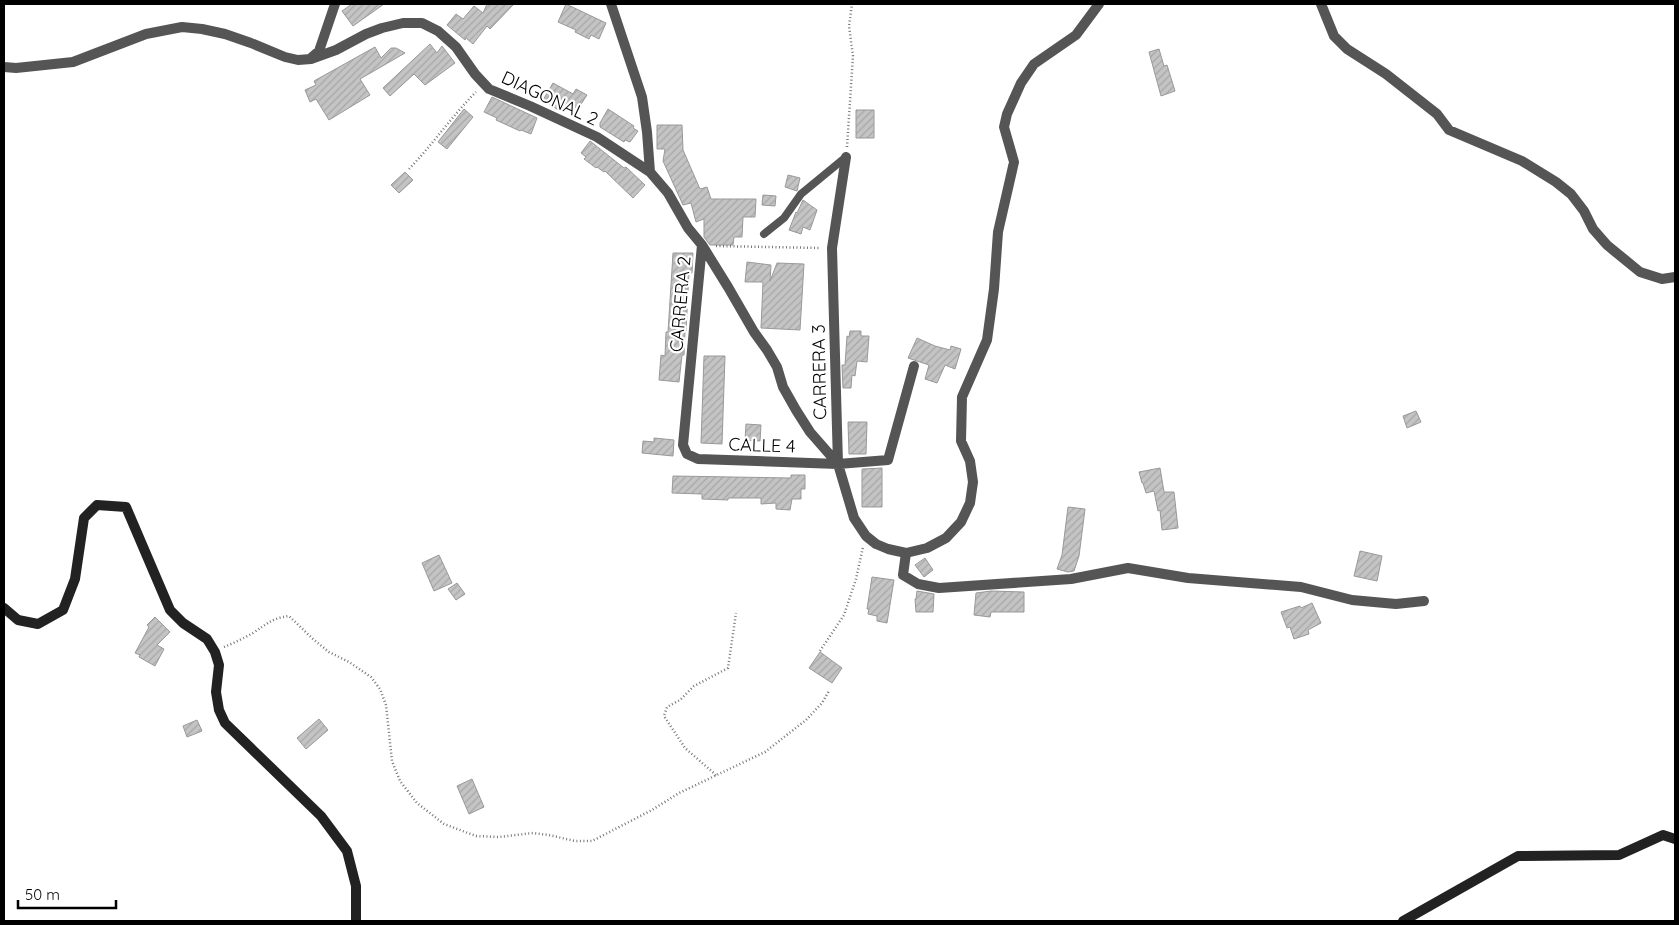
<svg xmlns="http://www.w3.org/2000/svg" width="1679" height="925" viewBox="0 0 1679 925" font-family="Quicksand,sans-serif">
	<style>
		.building { fill: url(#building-hatch); stroke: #999 }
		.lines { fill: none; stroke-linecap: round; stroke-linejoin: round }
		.path { stroke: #777; stroke-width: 2.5; stroke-dasharray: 1 2.5; stroke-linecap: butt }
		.service { stroke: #555; stroke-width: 8 }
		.minor { stroke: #555; stroke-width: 10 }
		.secondary { stroke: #222; stroke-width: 10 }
		.labels { text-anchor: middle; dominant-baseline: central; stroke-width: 4.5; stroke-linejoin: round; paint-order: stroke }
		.street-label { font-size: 18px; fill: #000; stroke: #fff }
	</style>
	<defs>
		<pattern id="building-hatch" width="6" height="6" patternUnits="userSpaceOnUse" patternTransform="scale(1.25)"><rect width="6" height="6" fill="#c4c4c4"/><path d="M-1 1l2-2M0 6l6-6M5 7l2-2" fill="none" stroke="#a7a7a7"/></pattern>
	</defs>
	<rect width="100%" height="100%" fill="#fff"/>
	<path class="building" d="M352,4H384L353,26L342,11Z
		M487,4H514L490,29L487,26L473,44L466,38L465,40L447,25L456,14L463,19L474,6L483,13Z
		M566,4L606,23L599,39L591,35L589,39L575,32L576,30L558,22Z
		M430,44L437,53L442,46L455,63L425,85L414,74L390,96L383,88Z
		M375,47L381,58L391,48H396L405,53L360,79L370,95L329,120L316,99L310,102L305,90L316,85L314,81Z
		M1159,49L1164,66L1167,65L1175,91L1161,96L1149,52Z
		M553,83L573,94L576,89L587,95L576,112L564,105L560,111L543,100Z
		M492,97L537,118L531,134L521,130L520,131L496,120L497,118L484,112Z
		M464,109L473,117L447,149L438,142Z
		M608,109L634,126L633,128L638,131L630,142L625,140L624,142L600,127V123Z
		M856,110H874V138H856Z
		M657,125H682L683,150L700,189L707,187L711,199H756L755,217H743L742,237H734L733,245H710L704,237V219L696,222L691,203L683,205L663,161L665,149H657Z
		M590,141L624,168L626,167L645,185L633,198L605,171L604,172L597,167L596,168L584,159L586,157L581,153Z
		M405,172L413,180L399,193L391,185Z
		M788,175L800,178L797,191L785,187Z
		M763,195L776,196L775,206L762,205Z
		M803,200L817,210L810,230L803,227L801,234L789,230L796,212L797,213Z
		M673,253H693L692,273H689L686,331H685L684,355H682L679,382L659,380L661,355L665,356L666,332H668Z
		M747,262L771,265L770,281L777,263L804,264L800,330L761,328L763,282H745Z
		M850,331H861V336H869L867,362L857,361L855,376L852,375L851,388H843L842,365H845L847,336L849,337Z
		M917,338L935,346L950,350L951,346L961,349L955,369L945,365L937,383L925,379L929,365L908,358Z
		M704,356H725L722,444L701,443Z
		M1416,411L1421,422L1407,428L1403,416Z
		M848,422H867L866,454H849Z
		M746,424L761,425L760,441L745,440Z
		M654,438L674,440L673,456L642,453L643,441L654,442Z
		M882,468V507H862V469Z
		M1160,468L1164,492H1174L1178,528L1162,530L1160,510L1158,511L1154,491L1146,493L1143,483H1142L1139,472Z
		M791,475H805V489H801V499H792L790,510L776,509V503L761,504V498H728V500L702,499V494L672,493L673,476L791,478Z
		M1068,507L1085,509L1079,556L1074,571L1068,572L1057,569L1062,555Z
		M1360,551L1382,556L1377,581L1354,576Z
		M439,555L452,583L434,591L422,563Z
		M925,558L933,570L924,577L915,565Z
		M872,577L894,580L887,623L877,621V616L868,614L869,609H867Z
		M457,583L465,594L456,600L448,589Z
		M917,591L934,594L933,612H916L915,599H916Z
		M991,591L1024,592V612H991L990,617L974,615L976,593Z
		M1312,603L1321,623L1308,630L1309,634L1294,639L1290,627L1287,628L1281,612L1300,606L1301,608Z
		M155,617L170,632L157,645L164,649L155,666L139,657L140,655L135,653L149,627L147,625Z
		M820,652L842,668L832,683L809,668Z
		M319,719L328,730L306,749L297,738Z
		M197,720L202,731L187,737L183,726Z
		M472,779L484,807L469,814L457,786Z"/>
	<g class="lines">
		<path class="path" d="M847,147L853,56L849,26L852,4
			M409,169C433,144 452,116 476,92
			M716,246L821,248
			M224,647C234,643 244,638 253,633C267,624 272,618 289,616L313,639L329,652L349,662L371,677L380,689L386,705L392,761L400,781L417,803L444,824L476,836L499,837L533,833L549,835L575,841H592L652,810L679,793L765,752L806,720L822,703L829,691
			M820,651L844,615L856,579L863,547
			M716,775L685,748L664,716L667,707L680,700L694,686L728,668L736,613"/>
		<path class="service" d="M764,234L784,218L801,194L846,157"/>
		<path class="minor" d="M611,4L642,97L647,132L650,172
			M1321,4L1334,36L1347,49L1386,74L1437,114L1449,130L1522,161L1556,182L1571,194L1584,211L1593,229L1607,245L1640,272L1662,279L1675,277
			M311,58L319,51L335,4
			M4,67L16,68L73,62L146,34L182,27L202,29L225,34L251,43L285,57L298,60L311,59L336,50L366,34L382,28L403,23H422L438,31L456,47L475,74L489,89L530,106L597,137L650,172L668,193L688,228L702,245L728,287L754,332L767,350L777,367L783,387L796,410L810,432L838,464
			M846,157L832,248L838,464L854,518L866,536L876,544L888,549L906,553L927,548L946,538L961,522L970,503L973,482L970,461L961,441L962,397L987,340L994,289L998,232L1014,162L1004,127L1007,114L1021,83L1034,64L1076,35L1099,4
			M702,245L683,445L687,454L698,459L838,464L888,460L914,366
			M906,553L903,575L918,584L939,588L1071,579L1128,568L1188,578L1301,587L1352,600L1396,604L1424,601"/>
		<path class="secondary" d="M4,608L18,620L38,624L63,610L75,579L84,518L97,505L126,507L170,610L183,623L207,639L215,652L219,665L216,692L219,710L225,723L321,816L347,851L356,886V921
			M1403,921L1518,856L1619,855L1663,835L1675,839"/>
	</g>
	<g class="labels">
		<g class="street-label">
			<text transform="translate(550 98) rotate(25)">DIAGONAL 2</text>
			<text transform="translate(680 304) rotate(-85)">CARRERA 2</text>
			<text transform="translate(819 372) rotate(-91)">CARRERA 3</text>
			<text transform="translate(762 445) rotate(2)">CALLE 4</text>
		</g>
	</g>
	<rect width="1679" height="925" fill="none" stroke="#000000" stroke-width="10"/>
	<path d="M18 900v8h98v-8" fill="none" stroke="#000000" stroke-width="2.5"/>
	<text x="25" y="900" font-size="15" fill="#000000" stroke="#ffffff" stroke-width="4" paint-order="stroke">50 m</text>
</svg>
